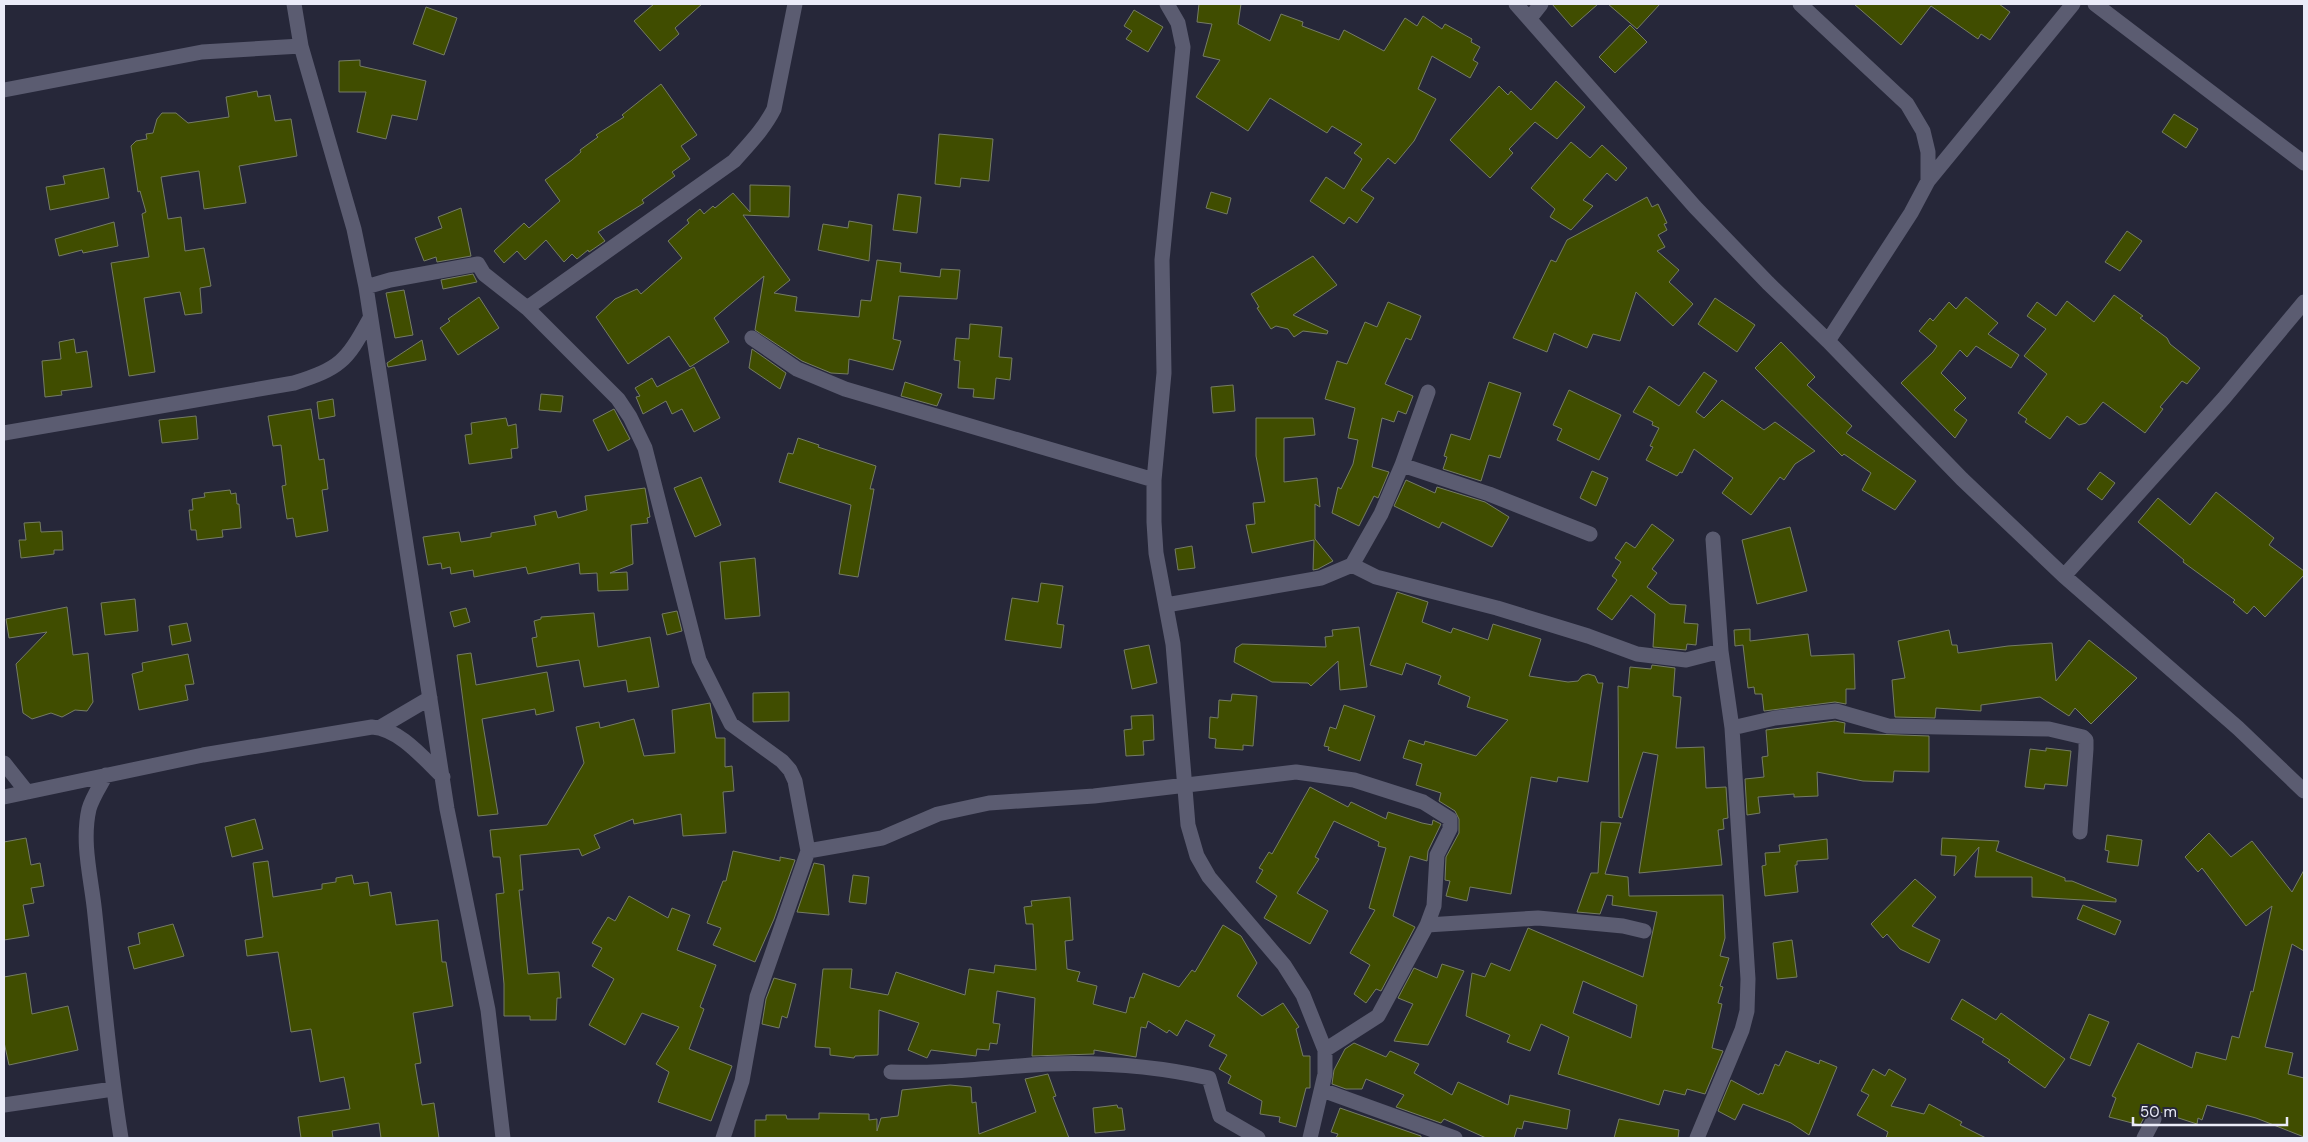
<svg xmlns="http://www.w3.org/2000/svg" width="2308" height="1142" viewBox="0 0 2308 1142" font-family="'DM Sans',sans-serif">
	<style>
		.building { fill: #404d00; stroke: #757c65; fill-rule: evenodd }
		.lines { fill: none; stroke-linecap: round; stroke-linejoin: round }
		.minor { stroke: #5b5c71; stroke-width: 15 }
	</style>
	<rect width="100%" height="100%" fill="#262739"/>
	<path class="building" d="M654,4H702L675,28L679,34L660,51L634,21Z
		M1199,4H1241L1238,24L1270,41L1281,14L1303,22L1302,26L1339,40L1344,30L1384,51L1405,18L1417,26L1423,16L1442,29L1445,24L1472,39L1471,42L1480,47L1473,60L1478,63L1470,78L1432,56L1418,89L1436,99L1414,141L1395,164L1388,158L1361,190L1374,198L1357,223L1349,217L1344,224L1310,201L1326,177L1344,189L1362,159L1354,153L1362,144L1332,126L1327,133L1270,98L1248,131L1196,97L1220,60L1203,56L1212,24L1197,22Z
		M1552,4H1598L1572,27Z
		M1608,4H1660L1637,29Z
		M1854,4H1999L2010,12L1990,40L1981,34L1978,39L1931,6L1901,45Z
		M426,7L457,18L444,55L413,44Z
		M1134,10L1163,27L1148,52L1126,39L1132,31L1124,26Z
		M1630,25L1647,42L1615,73L1599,57Z
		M360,60V66L426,81L417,120L392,115L386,139L357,132L366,92H339V61Z
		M1556,81L1585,107L1557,139L1535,122L1509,149L1513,153L1490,178L1450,140L1499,86L1508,95L1511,91L1531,110Z
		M661,84L697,135L681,146L690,159L672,172L675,176L642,200L644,203L598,232L605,241L589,252L588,250L577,259L572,254L564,262L546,240L525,260L517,251L504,263L494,251L524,223L529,228L560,201L545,180L572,160L581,152L580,150L598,137L596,135L624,117L622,115Z
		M257,91L258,97L270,95L275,121L291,119L297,156L239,166L246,203L204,209L199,171L161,177L168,219L181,217L185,251L204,248L211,286L200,288L202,313L185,315L180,292L144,298L155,372L129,376L111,263L149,257L142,214L146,212L140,191L138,192L131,146L136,141L147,139L146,134L153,133L157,119L162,113H176L188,123L229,117L226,97Z
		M2174,114L2198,129L2186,148L2162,132Z
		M939,134L993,139L989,181L961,178L960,187L935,184Z
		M1571,142L1590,158L1602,145L1627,168L1616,181L1607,173L1583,200L1593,206L1571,230L1550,217L1555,209L1531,188Z
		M104,168L109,198L50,210L46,187L65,184L63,176Z
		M750,185L790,186L789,217L743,215L790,280L774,293L797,297L795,311L859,317L861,300L871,301L877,260L901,263L900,272L940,277L941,269L960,270L957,299L899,296L893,339L901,341L893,370L849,359L848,374L831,373L802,361L755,330L764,276L714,318L729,342L690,367L669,336L628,364L596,317L615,299L637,289L641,294L682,258L668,241L689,223L687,220L700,209L704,214L713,206L715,208L733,193L750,212Z
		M1211,192L1231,198L1227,214L1206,208Z
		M898,194L921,197L917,233L893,230Z
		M1647,197L1652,207L1658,204L1667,223L1664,224L1667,230L1658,235L1665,247L1657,251L1679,270L1669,282L1693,304L1673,326L1636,292L1620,341L1593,334L1587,348L1554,333L1547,352L1513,338L1551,260L1556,262L1567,240Z
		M461,208L471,256L437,262L436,257L424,261L415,238L442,228L438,217Z
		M849,221L872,225L869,261L818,250L823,224L848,228Z
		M114,222L118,246L83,253L82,250L59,256L55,239Z
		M2127,231L2142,241L2120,271L2105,262Z
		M1313,256L1337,285L1293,315L1328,331L1327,334L1303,331L1294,337L1288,329L1276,326L1271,329L1257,308L1259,307L1251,294Z
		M473,274L477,282L443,289L441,280Z
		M404,290L413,335L395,338L386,293Z
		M2114,295L2143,316L2140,318L2167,338L2170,344L2200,368L2187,384L2182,381L2160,407L2163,409L2145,433L2103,402L2086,423L2079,425L2067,416L2050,439L2025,422L2027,419L2018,413L2047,374L2024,356L2046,329L2027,316L2037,302L2056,316L2067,301L2094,322Z
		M479,297L499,328L458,355L440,328L450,321L448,319Z
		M1966,297L1998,323L1988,334L2019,355L2011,368L1976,346L1967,357L1960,350L1941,373L1966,398L1954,410L1967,420L1955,438L1901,383L1933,352L1937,346L1919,331L1930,318L1933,321L1949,302L1956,309Z
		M1715,298L1755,325L1737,352L1698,324Z
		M1388,302L1421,316L1411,340L1406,338L1385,384L1413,396L1406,414L1398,411L1394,422L1382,418L1372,467L1389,472L1378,498L1374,496L1359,526L1332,513L1338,487L1341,489L1353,464L1358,440L1348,438L1355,408L1325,399L1337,361L1347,364L1365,322L1377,327Z
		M970,324L1002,327L999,357L1012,358L1010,380L996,378L994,399L973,397L974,389L958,388L960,361L954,360L956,338L969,339Z
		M74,339L76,353L87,351L92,387L61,391L62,395L45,397L42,361L61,359L59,342Z
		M422,340L426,360L388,367L387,363Z
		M1781,342L1815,377L1807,385L1852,426L1846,433L1916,481L1895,510L1862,490L1871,473L1844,454L1842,456L1755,368Z
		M752,349L786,373L780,389L749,368Z
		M694,367L720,418L694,432L682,409L672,414L666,401L643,414L636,397L640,396L635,388L652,378L657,387Z
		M1704,372L1717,381L1696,412L1704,418L1722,400L1764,430L1775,422L1815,451L1795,464L1784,480L1780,477L1751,515L1722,493L1733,478L1694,449L1682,473L1680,472L1677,476L1646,460L1653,447L1650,446L1659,428L1652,425L1653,422L1633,412L1649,386L1679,406Z
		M905,382L942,394L937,406L901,396Z
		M1489,382L1521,393L1500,458L1489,455L1481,481L1443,469L1447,457L1444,456L1451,434L1470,440Z
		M1233,385L1235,411L1213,413L1211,387Z
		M1569,390L1621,415L1599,460L1557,440L1562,429L1553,425Z
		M541,394L563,396L561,412L539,410Z
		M333,399L335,416L319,419L317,402Z
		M311,409L319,460L324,459L328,489L322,490L328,531L296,537L293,518L287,519L282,486L286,485L281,445L273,446L268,416Z
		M614,409L630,439L608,451L593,420Z
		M196,416L198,439L162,443L159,420Z
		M506,418L508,426L516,424L518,448L511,449L512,458L469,464L465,435L472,434L471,423Z
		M1256,418H1313L1315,435L1284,438V482L1317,478L1320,507L1315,504V539L1333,561L1318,569L1313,570L1314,540L1252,553L1246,525L1255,524L1253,503L1265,502L1256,456Z
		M798,438L819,445L818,447L876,466L870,489H874L858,577L839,574L851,505L779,482L788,453L793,454Z
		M1592,471L1608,478L1596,506L1580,498Z
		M2100,472L2115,483L2102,500L2087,489Z
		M701,477L721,525L695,537L674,488Z
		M1406,480L1435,493L1437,487L1485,502L1509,517L1492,547L1442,522L1439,528L1394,506Z
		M645,488L650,517L647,518L648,523L631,525L633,564L610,573L627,572L628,590L598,591L597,573L580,574L579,563L528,574L526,567L474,577L473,570L451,574L450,567L442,569L441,563L428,565L423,537L459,532L461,542L491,537V533L536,525L534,516L556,511L558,518L587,510L585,496Z
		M230,490L231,494L236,493L237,504H239L241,528L222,530L223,537L197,540L196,530H191L189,510H193L192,499L205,497L204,493Z
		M2216,492L2274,538L2269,545L2304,571V575L2265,617L2254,606L2247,614L2233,602L2235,600L2183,562L2184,560L2138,522L2158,498L2190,525Z
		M40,522L41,532L62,531L63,550H54V554L21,558L19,540H26L24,523Z
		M1652,524L1674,540L1652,569L1657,573L1647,587L1670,604L1686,605L1684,623L1698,624L1696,645L1687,644L1686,650L1653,647L1655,614L1631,595L1612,620L1597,609L1617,580L1612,576L1621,562L1615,558L1626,542L1635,548Z
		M1790,527L1807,591L1757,604L1742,540Z
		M1192,546L1195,568L1178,570L1175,549Z
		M755,558L760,616L725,619L720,562Z
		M1041,583L1063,586L1057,624L1064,625L1061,648L1005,640L1012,598L1038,602Z
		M1397,592L1428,602L1422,622L1451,633L1453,628L1488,640L1493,624L1541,639L1529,676L1568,682L1578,681L1582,676L1588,674L1595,676L1598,683H1603L1588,782L1558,777L1557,782L1531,777L1511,894L1470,887L1467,901L1446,896L1450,881L1445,880L1446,857L1459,833V819L1455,811L1439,801L1441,793L1416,785L1422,764L1403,758L1409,740L1424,745L1425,741L1476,756L1508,720L1467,707L1470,697L1438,684L1441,676L1406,663L1402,675L1370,665Z
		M135,599L138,631L105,635L101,603Z
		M67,607L73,655L88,653L93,702L87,711L75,710L62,717L51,713L32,719L23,713L16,664L47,632L9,638L6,619Z
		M466,608L470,622L454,627L450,612Z
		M677,611L682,631L667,635L662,614Z
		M594,613L598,647L650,637L659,687L628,692L626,680L584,687L579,660L537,667L532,638L537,637L534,621L541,619V617Z
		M187,623L191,641L172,645L169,626Z
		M1359,627L1367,687L1340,690L1338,661L1311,686L1308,683L1272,682L1234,662L1236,648L1242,644L1326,647L1325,637L1333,636L1332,630Z
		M1750,629V641L1808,634L1811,656L1854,654L1855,689H1846V704L1835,702L1764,711L1762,694H1755L1754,687L1748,688L1743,645L1735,646L1734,630Z
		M1949,630L1952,645H1957L1958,653L2008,646L2052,643L2056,681L2089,640L2137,678L2091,724L2075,708L2069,716L2040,697L1981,705V711L1936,708L1935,718L1895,717L1892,680L1905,678L1898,641Z
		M1149,645L1157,683L1132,689L1124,650Z
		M471,653L476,685L547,672L554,711L536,715L535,709L482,719L498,814L478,816L457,655Z
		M188,654L194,684L185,685L188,700L139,710L132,674L143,671L142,663Z
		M1652,665L1675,668L1673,696L1681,697L1676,748L1704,747L1706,788L1726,787L1728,818L1723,819L1724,829L1718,830L1722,865L1639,873L1658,755L1643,752L1622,818L1619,817L1618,686L1628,688L1630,667L1651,669Z
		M789,692V721L753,722V693Z
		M1232,694L1257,696L1253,746L1243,745V750L1215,748L1216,739L1209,738L1210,717L1218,718L1219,700L1231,701Z
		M710,703L716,738H725V767L732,766L734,791L723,792L726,833L683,836L681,814L634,824L633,819L594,835L600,848L582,856L579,849L520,855L523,890H519L528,974L559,972L561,998H557L556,1020H530V1016H504V984L496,894L504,893L500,857H493L490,830L547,825L584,763L576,727L599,722L600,728L634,719L644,756L675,753L672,710Z
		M1344,705L1375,716L1360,761L1328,750L1329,747L1324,746L1330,727L1336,729Z
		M1153,715L1154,740L1143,741L1144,755L1126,756L1124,730L1132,729L1131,716Z
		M1835,721L1845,723L1844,733L1929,736V772L1894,771L1893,782L1863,781L1817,772L1818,796L1794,797V794L1758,797L1760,813L1747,815L1745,779L1764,777L1762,757L1768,756L1766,730Z
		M2046,748L2071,751L2067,786L2045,784L2044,789L2025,787L2030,749L2046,751Z
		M1310,787L1348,807L1351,802L1386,819L1388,812L1422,823L1432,825L1433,820L1441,824L1428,851L1427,861L1410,856L1393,916L1415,927L1381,991L1376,989L1366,1003L1354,994L1370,965L1350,953L1375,910L1369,908L1386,848L1378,846L1379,842L1334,821L1315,857L1319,859L1297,893L1328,911L1310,944L1264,918L1277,896L1256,882L1263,870L1259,868L1269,852L1272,854Z
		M255,819L263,849L232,857L225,827Z
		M1601,822L1621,823L1605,874L1628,877L1629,896L1723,895L1725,938L1720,956L1729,958L1720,986L1723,987L1718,1003L1722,1004L1712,1048L1723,1051L1705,1094L1687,1089L1685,1095L1664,1090L1659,1105L1558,1074L1569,1037L1541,1024L1530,1051L1507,1042L1510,1035L1466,1016L1472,973L1485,977L1491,963L1510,971L1528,928L1643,977L1657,912L1612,905L1613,896L1607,895L1600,914L1577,912L1591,873H1598ZM1583,981L1637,1005L1631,1038L1573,1013Z
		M2209,833L2231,857L2252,841L2292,892L2304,870V951L2292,944L2265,1047L2293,1053L2288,1074L2304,1078V1137L2256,1118L2207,1105L2202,1120L2198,1118L2197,1124L2154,1110L2146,1114L2140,1125L2109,1117L2116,1098L2112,1096L2138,1043L2192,1068L2196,1052L2226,1060L2232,1036L2239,1038L2251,991L2253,992L2272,906L2246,926L2202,868L2198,872L2185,857Z
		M2107,835L2142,840L2138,866L2107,862L2109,851L2105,850Z
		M26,838L31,865L40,863L44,886L31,888L34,903L23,905L29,936L4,940V842Z
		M1942,838L1999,841L1996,851L2065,878V881H2072L2116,899V902L2032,897V877H1975L1979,847L1954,876L1956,856L1941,855Z
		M1827,839L1828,859L1797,861V865H1795L1798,892L1765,896L1762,866L1766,865L1765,853L1780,852L1779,845Z
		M733,851L780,861V857L795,860L774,919L755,962L713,945L721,928L707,923L723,881H726Z
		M268,861L273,897L322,889V884L336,882V878L352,875L354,884L368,882L370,896L391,892L396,925L438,920L442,962H446L453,1006L413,1013L421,1063L415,1064L422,1105L434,1103L439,1138H381L379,1123L332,1131L333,1138H301L298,1117L350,1109L344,1077L320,1082L311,1029L291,1032L278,952L247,956L245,940L263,937L253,863Z
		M814,863L824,865L829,915L797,912Z
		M853,875L869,877L866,904L849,902Z
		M1915,879L1936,897L1912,926L1940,940L1929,963L1900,949L1887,934L1883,938L1871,924Z
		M629,896L668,918L672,908L690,915L677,950L716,965L700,1007L704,1009L689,1049L732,1066L711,1121L658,1102L669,1072L656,1064L679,1027L642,1013L625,1045L589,1025L614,979L592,966L602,948L592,943L608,917L615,921Z
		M1070,897L1073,940L1065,941L1067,969L1080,972L1077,981L1097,986L1093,1004L1126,1013L1130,997L1134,998L1143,973L1179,987L1192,970L1195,972L1223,925L1241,936L1257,963L1237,996L1262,1016L1283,1003L1299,1027L1296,1029L1303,1056H1310V1088H1306L1296,1127L1279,1122L1280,1117L1260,1114L1262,1101L1228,1083L1231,1076L1219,1069L1227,1055L1209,1046L1215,1035L1186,1020L1177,1036L1169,1030L1167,1033L1148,1021L1146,1028L1141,1027L1136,1057L1094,1050V1054L1032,1056L1035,998L997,991L993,1023L1000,1024L997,1044L990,1043L989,1050L977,1049L976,1056L931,1050L927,1058L908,1050L919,1023L879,1010L878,1055L855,1056L854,1058L830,1055V1048L815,1047L823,969H852L850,988L888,995L896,972L965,995L969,969L994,973L995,965L1036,970L1033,924H1026L1024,907L1032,906L1031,901Z
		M2083,905L2121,921L2115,935L2077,919Z
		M173,924L184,956L134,969L128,947L140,944L138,933Z
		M1792,940L1797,977L1777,979L1773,943Z
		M1442,964L1464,971L1428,1045L1394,1041L1413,1004L1398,998L1414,968L1437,978Z
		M26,973L32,1014L68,1006L78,1050L9,1065L4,1042V977Z
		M774,978L796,984L787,1018L782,1016L779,1028L762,1024L766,999Z
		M1962,999L1996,1020L2001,1013L2065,1059L2045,1088L2008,1062L2010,1060L1982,1042L1984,1039L1951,1019Z
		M2089,1014L2109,1022L2090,1066L2070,1058Z
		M1354,1043L1386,1057L1390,1051L1419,1064L1414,1073L1452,1095L1458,1082L1508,1105L1510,1095L1570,1110L1567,1129L1524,1121L1522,1129L1517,1128L1514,1138H1486L1444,1119L1441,1123L1396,1107L1404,1095L1366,1079L1362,1089H1346L1332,1084L1334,1070L1345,1049Z
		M1786,1051L1819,1064L1820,1060L1837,1067L1809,1135L1791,1123L1743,1104L1735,1120L1718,1111L1731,1080L1759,1095L1760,1093L1763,1094L1775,1064L1779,1066Z
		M1873,1069L1885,1076L1889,1069L1906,1079L1891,1106L1924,1114L1929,1104L1962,1122L1960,1125L1986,1138H1886L1888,1132L1857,1115L1869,1095L1861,1091Z
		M1048,1074L1056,1096L1053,1097L1069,1138H755V1120H766V1115H786L787,1119H819V1113L869,1114V1120L877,1119V1131L881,1118L898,1116L902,1090L950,1085L971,1087L972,1103L976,1102L979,1134L1036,1112L1025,1079Z
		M1117,1105L1118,1108H1122L1125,1130L1095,1133L1093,1108Z
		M1340,1108L1421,1136V1138H1336L1338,1134L1331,1132Z
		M1619,1119L1679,1130L1678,1138H1614Z"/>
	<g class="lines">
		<path class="minor" d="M294,4L301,46L354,229L366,287L447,809L488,1010L503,1138
			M1167,4L1178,23L1183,47L1162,260L1164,373L1154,480V522L1156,553L1173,644L1188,825L1197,856L1209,877L1284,965L1303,995L1325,1050V1074L1310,1138
			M1516,4L1695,207L1768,283L1828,341
			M1800,4L1907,104L1923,131L1928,152V181L1911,213L1828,341L1962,479L2064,576L2238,728L2304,791
			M2095,4L2304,163
			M1530,18L1541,4
			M4,90L202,52L301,46
			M1928,181L2073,4
			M366,287L390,280L478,264L484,274L527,308L618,399L630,417L645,448L699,660L731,724L782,761L790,770L795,781L808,851L757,997L742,1081L723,1138
			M527,308L734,161C749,144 764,129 774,109L795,4
			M752,338L797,369L845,389L1154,480
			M4,433L294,383C340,368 346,362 369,320
			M1402,465L1489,494L1590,534
			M1352,565L1381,514L1402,465L1428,392
			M2064,576L2224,398L2304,302
			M1166,605L1321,578L1352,565L1376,577L1497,608L1588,636L1637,654L1686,660L1721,651
			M379,728L430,698
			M1732,728L1775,718L1836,711L1888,726L2049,729L2083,737L2086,740V749L2080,832
			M4,763L27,792
			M106,775C100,786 92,798 89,809C81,844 92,881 95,915C103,990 109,1064 121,1138
			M4,797L203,755L372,727C400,729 424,759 443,777
			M808,851L882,838L938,814L989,803L1094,796L1296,772L1354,780L1423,802L1450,819V829L1437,855L1434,906L1427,925L1378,1016L1325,1050
			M1427,925L1538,918L1623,926L1644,931
			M891,1072C944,1074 995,1067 1047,1064C1101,1062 1156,1066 1209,1078L1220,1116L1258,1138
			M1322,1090L1455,1138
			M4,1105L113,1089
			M1697,1138L1742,1030L1747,1011L1748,979L1732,728L1721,651L1713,539
			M2144,1138L2154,1119"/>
	</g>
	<rect width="2308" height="1142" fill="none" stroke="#eaebf8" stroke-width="10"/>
	<path d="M2133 1117v8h154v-8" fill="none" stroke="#eaebf8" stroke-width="2.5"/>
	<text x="2140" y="1117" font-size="15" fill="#eaebf8" stroke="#262739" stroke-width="4" paint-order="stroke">50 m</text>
</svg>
